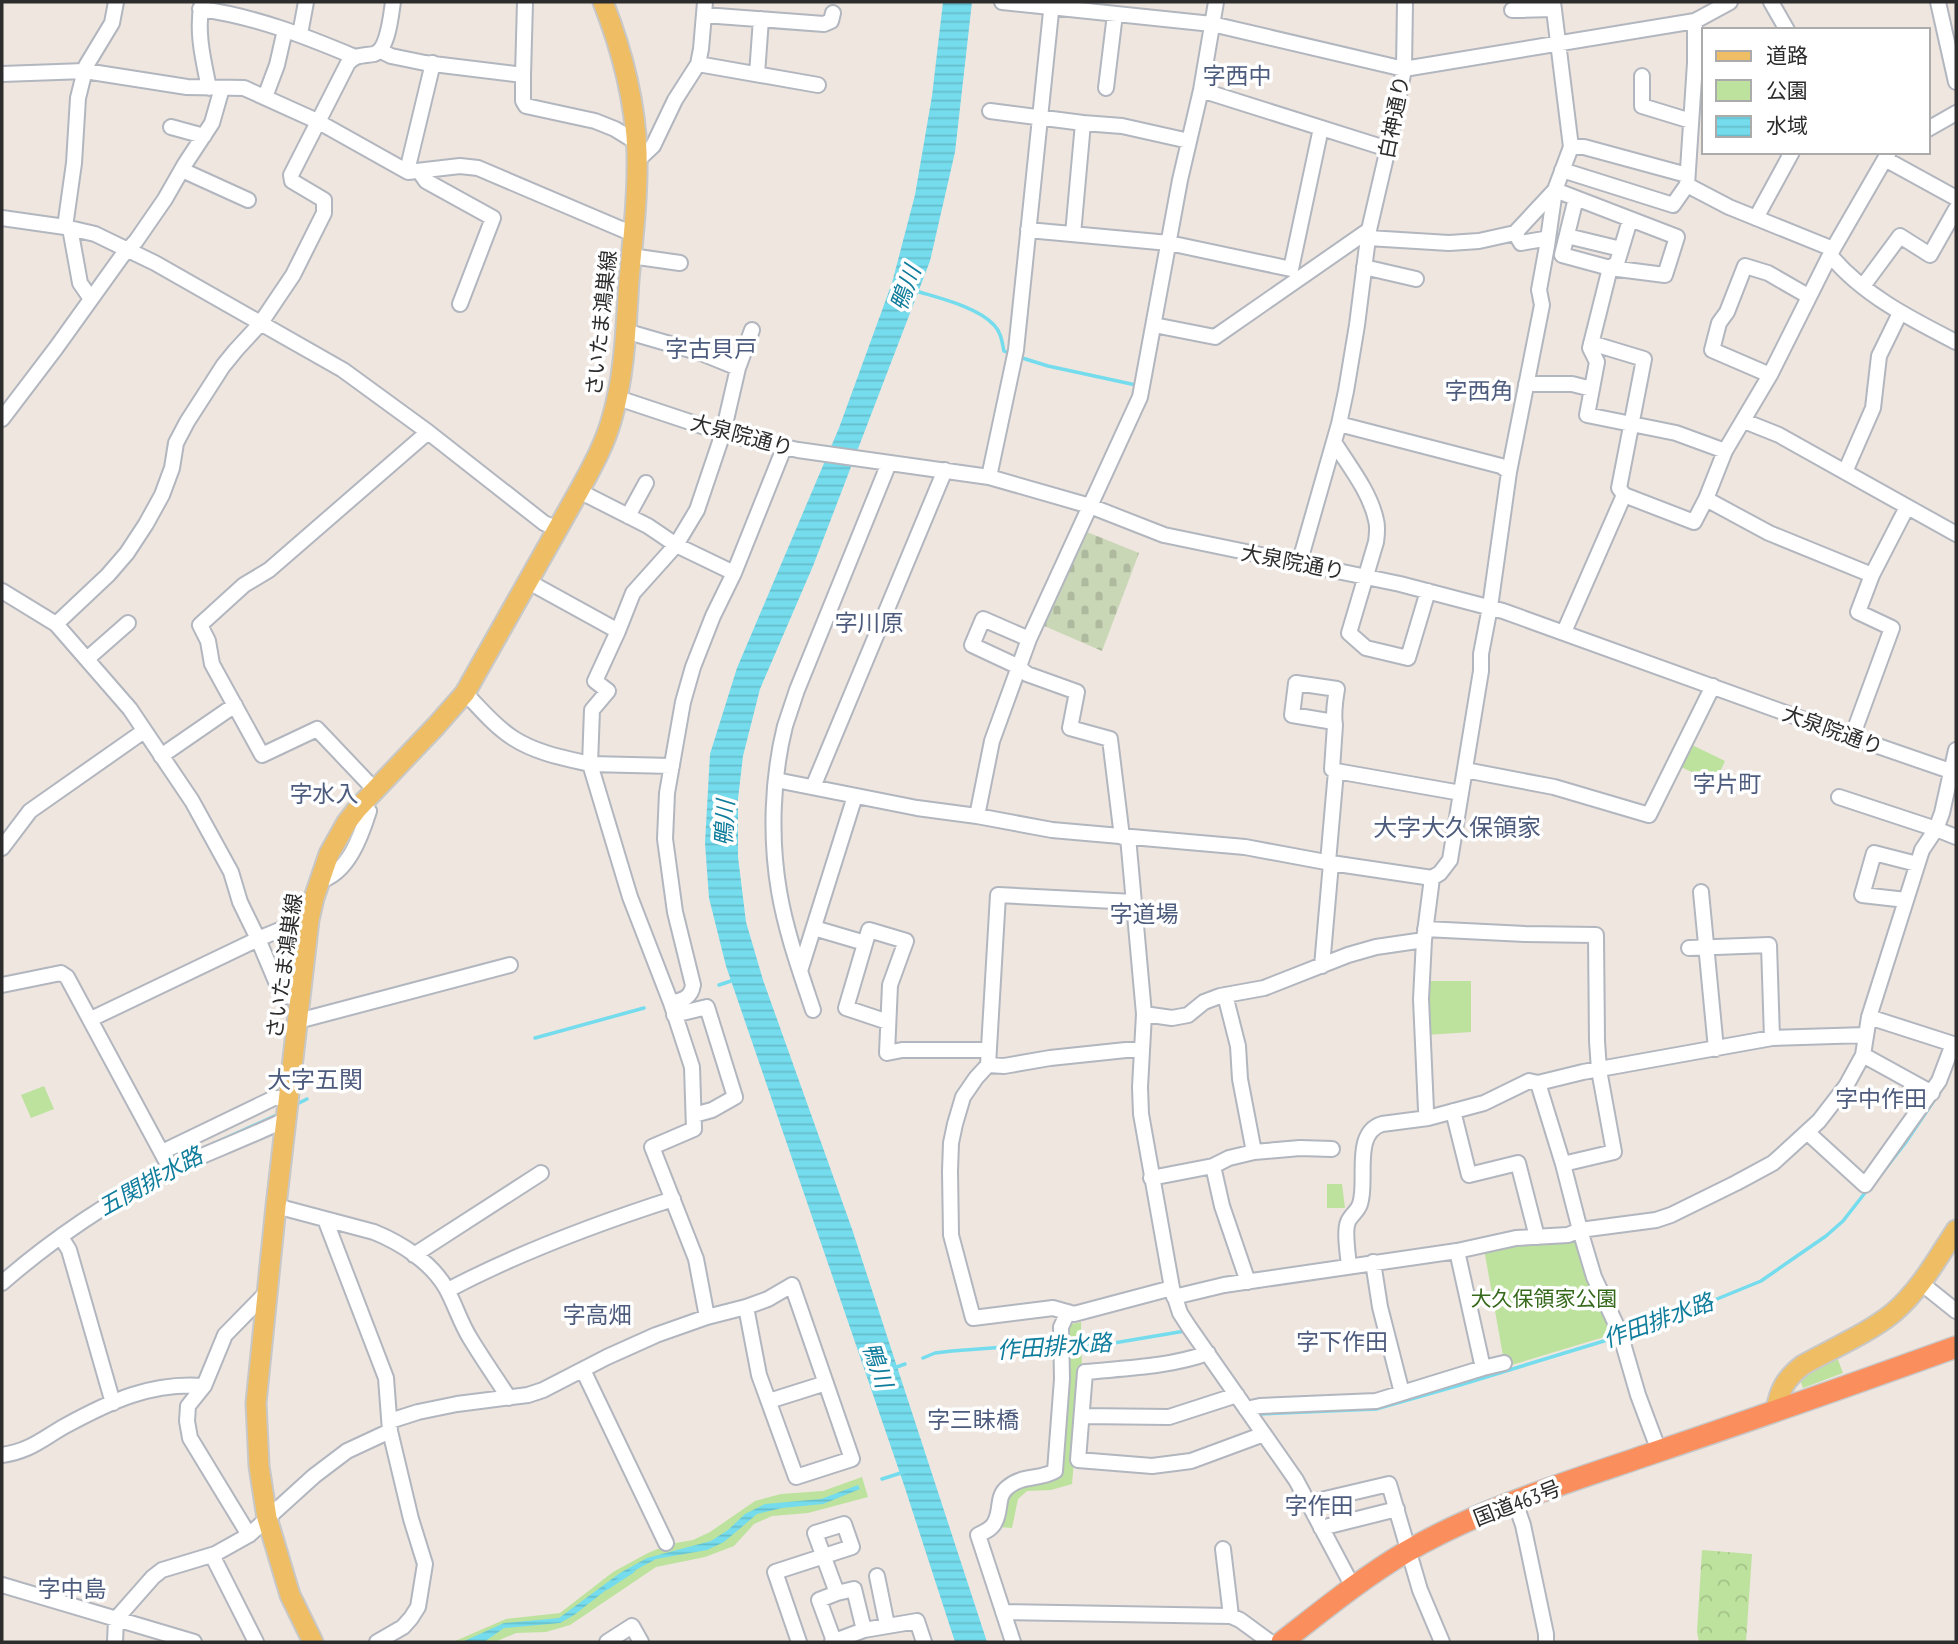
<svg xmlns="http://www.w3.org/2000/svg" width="1958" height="1644" viewBox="0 0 1958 1644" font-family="'PT Sans Narrow','Noto Sans JP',sans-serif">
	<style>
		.forest { fill: url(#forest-crowns) }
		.cemetery { fill: url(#cemetery-stones) }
		.park { fill: #bde29d }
		.water { fill: url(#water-rules) }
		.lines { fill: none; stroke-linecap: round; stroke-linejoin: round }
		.stream { stroke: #75dced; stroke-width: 3.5 }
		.minor-casing { stroke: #b2b6bf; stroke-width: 18 }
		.major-casing { stroke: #c8c8c8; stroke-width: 23 }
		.highway-casing { stroke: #c8c8c8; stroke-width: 24 }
		.minor { stroke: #fff; stroke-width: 14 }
		.major { stroke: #eebd64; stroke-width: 19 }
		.highway { stroke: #fb8e5d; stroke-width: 21 }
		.labels { text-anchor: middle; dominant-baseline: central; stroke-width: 7; stroke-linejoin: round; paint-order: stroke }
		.street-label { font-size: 21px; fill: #2c2c2c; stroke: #fff }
		.park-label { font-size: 21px; fill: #36691c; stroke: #fff }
		.neighbourhood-label { font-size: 23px; fill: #4d5b7d; stroke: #fff }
		.water-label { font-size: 23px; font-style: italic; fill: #107d9c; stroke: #fff }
		.quarter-label { font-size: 24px; fill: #4d5b7d; stroke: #fff }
	</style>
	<defs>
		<pattern id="forest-crowns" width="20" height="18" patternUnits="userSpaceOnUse" patternTransform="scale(1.75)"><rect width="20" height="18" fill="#bde29d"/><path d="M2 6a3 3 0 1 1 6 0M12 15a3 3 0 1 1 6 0" fill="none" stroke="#a3c287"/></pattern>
		<pattern id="cemetery-stones" width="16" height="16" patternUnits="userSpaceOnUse" patternTransform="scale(1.75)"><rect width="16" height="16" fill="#cad7b7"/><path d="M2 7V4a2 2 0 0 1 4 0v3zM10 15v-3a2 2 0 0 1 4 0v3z" fill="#aeb99e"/></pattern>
		<pattern id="water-rules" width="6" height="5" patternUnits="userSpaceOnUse" patternTransform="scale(1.75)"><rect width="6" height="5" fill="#75dced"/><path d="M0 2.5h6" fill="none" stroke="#65bdcb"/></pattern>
	</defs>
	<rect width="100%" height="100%" fill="#eee6df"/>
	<path class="forest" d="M1702,1550L1752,1554L1746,1642H1699L1697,1632Z"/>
	<path class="cemetery" d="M1082,530L1139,553L1102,651L1042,625Z"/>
	<path class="park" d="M1690,744L1725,761L1715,783L1679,766Z
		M1426,981H1471V1032L1426,1035Z
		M44,1086L54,1109L31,1118L21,1095Z
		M1327,1184H1342L1345,1208H1327Z
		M1578,1236L1614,1334L1505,1367L1484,1249Z
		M1081,1322L1082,1369L1072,1484L1051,1490L1027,1491L1018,1499L1012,1528L999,1527L1007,1494L1012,1487L1053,1477L1065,1332L1068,1325Z
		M1837,1357L1843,1373L1803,1388L1800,1380L1815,1369Z
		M862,1477L868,1497L808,1513L772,1516L754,1524L734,1546L705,1557L656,1567L570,1625L546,1632L516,1633L495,1642H453L506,1619L560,1613L613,1572L648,1553L670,1544L693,1540L710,1532L755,1501L781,1494L823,1491Z"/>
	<path class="water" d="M943,2H972L955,152L930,261L813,566L760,689L743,756L738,799V857L746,922L763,980L852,1229L987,1642H955L904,1485L726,966L709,898L705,843L710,754L737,668L839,428L892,283L915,195L932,96Z
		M858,1485L860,1489L823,1504L782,1508L757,1514L724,1542L707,1550L656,1559L623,1577L574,1615L560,1623L504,1628L484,1642H462L504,1623L559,1618L620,1573L647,1558L711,1541L728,1530L745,1514L765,1504L821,1499Z"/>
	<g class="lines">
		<path class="stream" d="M916,291C939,298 978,307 994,325C1001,332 1002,342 1004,351L1011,354
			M1019,357L1048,366L1136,385
			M719,985L734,980
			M535,1038L644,1008
			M1951,1067L1956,1056
			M295,1105L307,1099
			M206,1147L279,1114
			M1883,1172L1906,1142L1937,1096
			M1624,1334L1673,1317L1761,1281L1826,1236L1843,1221L1868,1189
			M1066,1343L1096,1346L1185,1331
			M923,1358L935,1353L952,1351L1058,1343
			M894,1368L905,1364
			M1259,1414L1376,1409L1460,1385L1617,1337
			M882,1479L904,1472
			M607,1588L633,1571"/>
		<g class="minor-casing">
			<path id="minor" d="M202,2C196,31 203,59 209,88
				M1002,2L1212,24L1404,69L1695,21L1730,2
				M1771,2L1787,30
				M1938,2L1956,82
				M200,9C254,16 305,36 355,57
				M1512,10L1554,9
				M704,15L824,24L831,21L833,13
				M1695,21V63L1687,185L1729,207L1833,249
				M300,34L306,2
				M381,51L391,56L425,63L523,75V101L526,106L595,121L615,129L636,142
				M698,64L818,85
				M2,74L85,71L187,87L244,88L317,121L408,172L460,166L478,168L633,234
				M757,74L761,19
				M523,75L525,2
				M1642,76V106L1691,121
				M1106,88L1115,14
				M1201,90L1388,149
				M265,97L277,65L285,30
				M990,111L1083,123L1073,234
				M1083,123L1122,126L1189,141
				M171,127L204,136
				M1928,129L1956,113
				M1571,147H1584L1687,175
				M1885,159L1956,198
				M637,161L653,146L675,100L698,64L701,49L705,2
				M182,170L248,200
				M1562,170L1673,205L1687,185
				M407,171L433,63
				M419,171L426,181L493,218L460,304
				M2,218L65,227L95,234L155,263L343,370L428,432L544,523L558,529
				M1756,218L1792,152
				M1630,220L1617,263L1610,268L1590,348L1597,362L1587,415L1676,433L1725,451
				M65,227L74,163L78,98L86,66L112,23L116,2
				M70,228L80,283L91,299
				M1028,230L1169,243L1291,269L1321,128
				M1567,236L1621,249
				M1368,238L1449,243L1479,241L1515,233L1555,190L1571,147L1553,2
				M1547,246L1555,190L1677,237L1665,275L1610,268L1562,255L1576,198
				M1830,255C1863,295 1911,319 1956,342
				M631,256L680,263
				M1364,267L1416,279
				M1863,286L1900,236L1930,255L1956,209
				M1154,325L1215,337L1369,230
				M625,331L701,353L738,368
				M1591,343L1644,359L1619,488L1624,495
				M1770,375L1712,350L1719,323L1727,312L1745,266L1768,273L1808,296
				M1526,384H1572L1592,389
				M618,398L723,433L755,441L798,450L989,477L1090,506L1164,535L1400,584L1503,611L1852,737L1956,773
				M2,419L56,348L122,256L136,241L165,199L185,164L212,123L222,88
				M1744,421L1779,435L1956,534
				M1339,424L1501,466L1509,472L1490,607L1481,654V671L1450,860L1440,873L1432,878L1424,940L1421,999L1426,1110L1428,1118
				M1334,442C1349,466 1370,492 1376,520C1378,527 1377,535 1376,542L1349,633L1366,648L1408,658L1428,591
				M1509,472L1542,305L1539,290L1547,246L1544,239L1521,243L1515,233
				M1845,472L1873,408L1879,356L1900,313
				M989,477L1016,350L1052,2
				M579,491L648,526L676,545L734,573
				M1706,499L1769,533L1872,575
				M628,516L646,483
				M1299,564L1339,424L1346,391L1357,325L1369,230L1392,131L1404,69L1405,2
				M529,582L618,631L633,593L676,545L697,510L723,433L738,368L752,330
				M2,591L56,624L130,709L192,801L231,872L240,902L258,939L280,991L286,996L300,998
				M56,624L108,575L127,553L146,524L162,495L172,468L176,443L187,422L223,366L236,350L260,324L293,275L324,213V200L292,181L291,175L348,63C356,54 363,56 374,54C388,50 391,15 393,2
				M618,631L595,681L608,691L592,710L590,764L672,766
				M1564,632L1624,495L1694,522L1706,499L1725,451L1770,375L1833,249L1889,152
				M1029,639L983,619L972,645L1019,667L1027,674L1077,692L1070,728L1110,739L1122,837
				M87,659L128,623
				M465,693C480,708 494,726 513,738C536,753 564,758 590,764L630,897L671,1003L692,1067L694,1129L652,1147L696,1259L707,1317
				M1334,722L1292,715L1296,683L1337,689C1335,701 1333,713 1335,725L1332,769L1336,771L1461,793
				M1852,737L1892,628L1858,612L1872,575L1907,507
				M161,756L235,705
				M1465,770L1554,787L1649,815L1713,686
				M776,780L917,808L977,816L1052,830L1245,847L1331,863L1432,878
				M813,787L945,470
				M374,789L317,729L262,755L212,664L208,641L200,625L244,585L269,570L428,432
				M1839,797L1936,829L1956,837
				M977,816L992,741L1029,639L1140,397L1180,180L1201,90L1216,2
				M1128,837L1144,1014L1140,1087L1141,1114L1172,1288L1180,1313L1189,1327L1296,1480L1353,1587
				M2,848L30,811L144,731
				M1328,862L1336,771
				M319,881C348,874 361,836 369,811L362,803
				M1701,892L1716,1049
				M1906,900L1862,895L1874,853L1917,864
				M1134,902L998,895L988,1065L976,1078L963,1097L955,1124L951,1143L950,1171L951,1235L973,1318L1053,1308L1074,1314L1172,1288
				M814,928L865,943
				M1425,929L1525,934L1596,935L1597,1041L1599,1070L1614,1152L1563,1164
				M1689,948L1769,945L1772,1038
				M1322,966L1331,863
				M800,971L855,796
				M2,985L56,974L61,973L67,977L171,1170
				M1225,995L1238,1046L1240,1079L1254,1152
				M671,1003C683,1000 691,998 693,985L675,912L665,839L667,793L683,702L693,667L713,616L734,573L784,448
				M813,1010C800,971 786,932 779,891C770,838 772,778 785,726C789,714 793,702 797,690L889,463
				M1144,1014L1172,1018L1188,1015L1204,1002L1220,996L1264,988L1348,955L1376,947L1424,940
				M674,1015L707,1007L735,1097L712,1110L694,1115
				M91,1019L258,939L301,921L309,920
				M298,1021L510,965
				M888,1022L846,1008L869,930L906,941L890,985L887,1053L902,1050H988
				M1863,1055L1932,1093
				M988,1065L1004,1066L1050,1058L1126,1050H1142
				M1453,1111L1469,1175L1518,1163L1537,1237
				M1807,1132L1865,1185L1939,1081L1953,1044L1869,1017
				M162,1152L274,1098H289
				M1213,1166L1222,1206L1248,1282
				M1151,1178L1213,1166L1229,1158L1254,1152L1300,1148L1332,1149
				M276,1206L374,1232C401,1243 431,1262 446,1288C455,1304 460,1322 470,1338C482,1358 496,1378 509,1398
				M325,1219L386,1378L390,1431L411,1519L425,1564L418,1607L411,1618L403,1627L377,1642
				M61,1237L69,1250L113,1403
				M414,1255L541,1173
				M1373,1262L1380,1307L1402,1393
				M1349,1266C1348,1255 1344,1231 1348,1222C1350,1216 1358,1211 1360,1204C1368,1182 1352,1133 1382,1124L1428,1118L1484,1103L1529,1081L1538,1083
				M2,1283C50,1241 114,1197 172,1169C210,1152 249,1137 287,1119
				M1921,1283L1956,1311
				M448,1290C520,1252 595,1224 673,1199
				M1174,1297L1224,1285L1457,1251L1516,1238L1568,1235L1580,1230L1563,1164L1538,1083L1583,1072L1772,1038L1866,1035
				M1208,1353C1169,1367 1126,1368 1085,1372L1078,1460L1152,1466L1191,1461L1264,1434
				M1483,1368L1504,1363
				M583,1370L666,1543
				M769,1401L826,1383
				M1246,1409L1260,1406L1376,1401L1483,1368L1457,1251
				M1082,1416L1169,1417L1237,1395
				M390,1421L418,1412L457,1404L528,1395L543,1390L607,1357L656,1335L707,1317L746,1307L768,1299L792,1285L852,1459L796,1477L759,1375L746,1307
				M1659,1451L1638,1395L1620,1333L1594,1277L1580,1230L1656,1220L1671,1215L1736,1183L1773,1163L1819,1121L1846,1086L1863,1055L1869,1017L1922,850L1936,829L1942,813L1956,750
				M2,1455C30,1451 42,1439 65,1426C111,1401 151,1382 204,1386
				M1515,1502L1523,1525L1546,1634V1642
				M1308,1503L1389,1484L1420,1590L1442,1642
				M1321,1528L1397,1509
				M249,1535L190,1438L187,1421L188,1406L204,1386L225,1335L267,1292
				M1223,1549L1231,1616
				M212,1555L256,1642
				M877,1576L887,1625
				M2,1585L194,1642
				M1003,1612L1231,1616L1240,1620L1270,1642
				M834,1641L819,1600L837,1593
				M115,1642L116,1619L153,1577L162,1570L215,1554L249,1535L314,1476L347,1451L390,1431
				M607,1642L632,1626L641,1642
				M799,1642L775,1572L852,1547L844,1524L815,1533L837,1593L854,1589L864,1630
				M832,1642L864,1630L917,1621L924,1642
				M1013,1642L978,1535C984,1532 992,1529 995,1522C1002,1509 996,1496 1008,1487C1022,1475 1039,1480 1055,1471L1062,1379L1061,1327L1068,1312"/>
		</g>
		<g class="major-casing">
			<path id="major" d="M1776,1411C1779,1390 1786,1378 1803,1365C1833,1348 1867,1334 1893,1313C1920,1290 1937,1259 1956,1230
				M313,1642L290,1595L267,1518L259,1466L256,1403L276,1206L309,920L314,898L329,854L347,822L358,808L436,726L465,693L579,491C592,467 605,444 612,418C625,374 626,326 629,280C633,238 638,195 637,152C635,100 622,50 603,2"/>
		</g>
		<g class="highway-casing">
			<path id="highway" d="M1282,1642C1322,1611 1362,1578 1406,1552C1483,1507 1572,1481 1656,1452C1757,1418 1856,1383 1956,1347"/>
		</g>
		<use href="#minor" class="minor"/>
		<use href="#major" class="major"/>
		<use href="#highway" class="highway"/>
	</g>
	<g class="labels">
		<g class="street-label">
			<text transform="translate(1394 117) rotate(-79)">白神通り</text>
			<text transform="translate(601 323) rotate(-84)">さいたま鴻巣線</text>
			<text transform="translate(742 435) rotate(15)">大泉院通り</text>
			<text transform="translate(1293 562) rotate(11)">大泉院通り</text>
			<text transform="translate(1833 730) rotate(20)">大泉院通り</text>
			<text transform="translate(284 966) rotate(-82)">さいたま鴻巣線</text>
			<text transform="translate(1517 1503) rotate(-21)">国道463号</text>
		</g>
		<g class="park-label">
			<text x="1544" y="1298">大久保領家公園</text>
		</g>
		<g class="neighbourhood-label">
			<text x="1237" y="75">字西中</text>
			<text x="711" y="348">字古貝戸</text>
			<text x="1479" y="390">字西角</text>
			<text x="869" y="622">字川原</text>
			<text x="1727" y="783">字片町</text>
			<text x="324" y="793">字水入</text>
			<text x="1144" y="913">字道場</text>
			<text x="1881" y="1098">字中作田</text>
			<text x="597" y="1314">字高畑</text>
			<text x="1342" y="1341">字下作田</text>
			<text x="973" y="1419">字三眛橋</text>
			<text x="1319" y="1505">字作田</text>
			<text x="72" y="1588">字中島</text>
		</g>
		<g class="water-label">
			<text transform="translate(905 288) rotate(-70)">鴨川</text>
			<text transform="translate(724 823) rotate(-87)">鴨川</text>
			<text transform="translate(150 1181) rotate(-29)">五関排水路</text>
			<text transform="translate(1658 1320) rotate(-20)">作田排水路</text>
			<text transform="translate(1054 1346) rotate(-4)">作田排水路</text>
			<text transform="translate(878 1365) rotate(71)">鴨川</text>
		</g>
		<g class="quarter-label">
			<text x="1457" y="827">大字大久保領家</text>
			<text x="315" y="1079">大字五関</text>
		</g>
	</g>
	<rect width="1958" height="1644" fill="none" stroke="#2c2c2c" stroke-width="7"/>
	<rect x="1702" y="28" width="228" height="126" fill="#ffffff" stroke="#ababab" stroke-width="2"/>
	<rect x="1716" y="51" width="35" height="10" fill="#eebd64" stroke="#ababab" stroke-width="2"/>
	<text x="1766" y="63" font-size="21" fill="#2c2c2c">道路</text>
	<rect x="1716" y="80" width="35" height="21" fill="#bde29d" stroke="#ababab" stroke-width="2"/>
	<text x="1766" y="98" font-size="21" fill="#2c2c2c">公園</text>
	<rect x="1716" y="116" width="35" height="21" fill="url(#water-rules)" stroke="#ababab" stroke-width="2"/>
	<text x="1766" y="133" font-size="21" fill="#2c2c2c">水域</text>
</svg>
